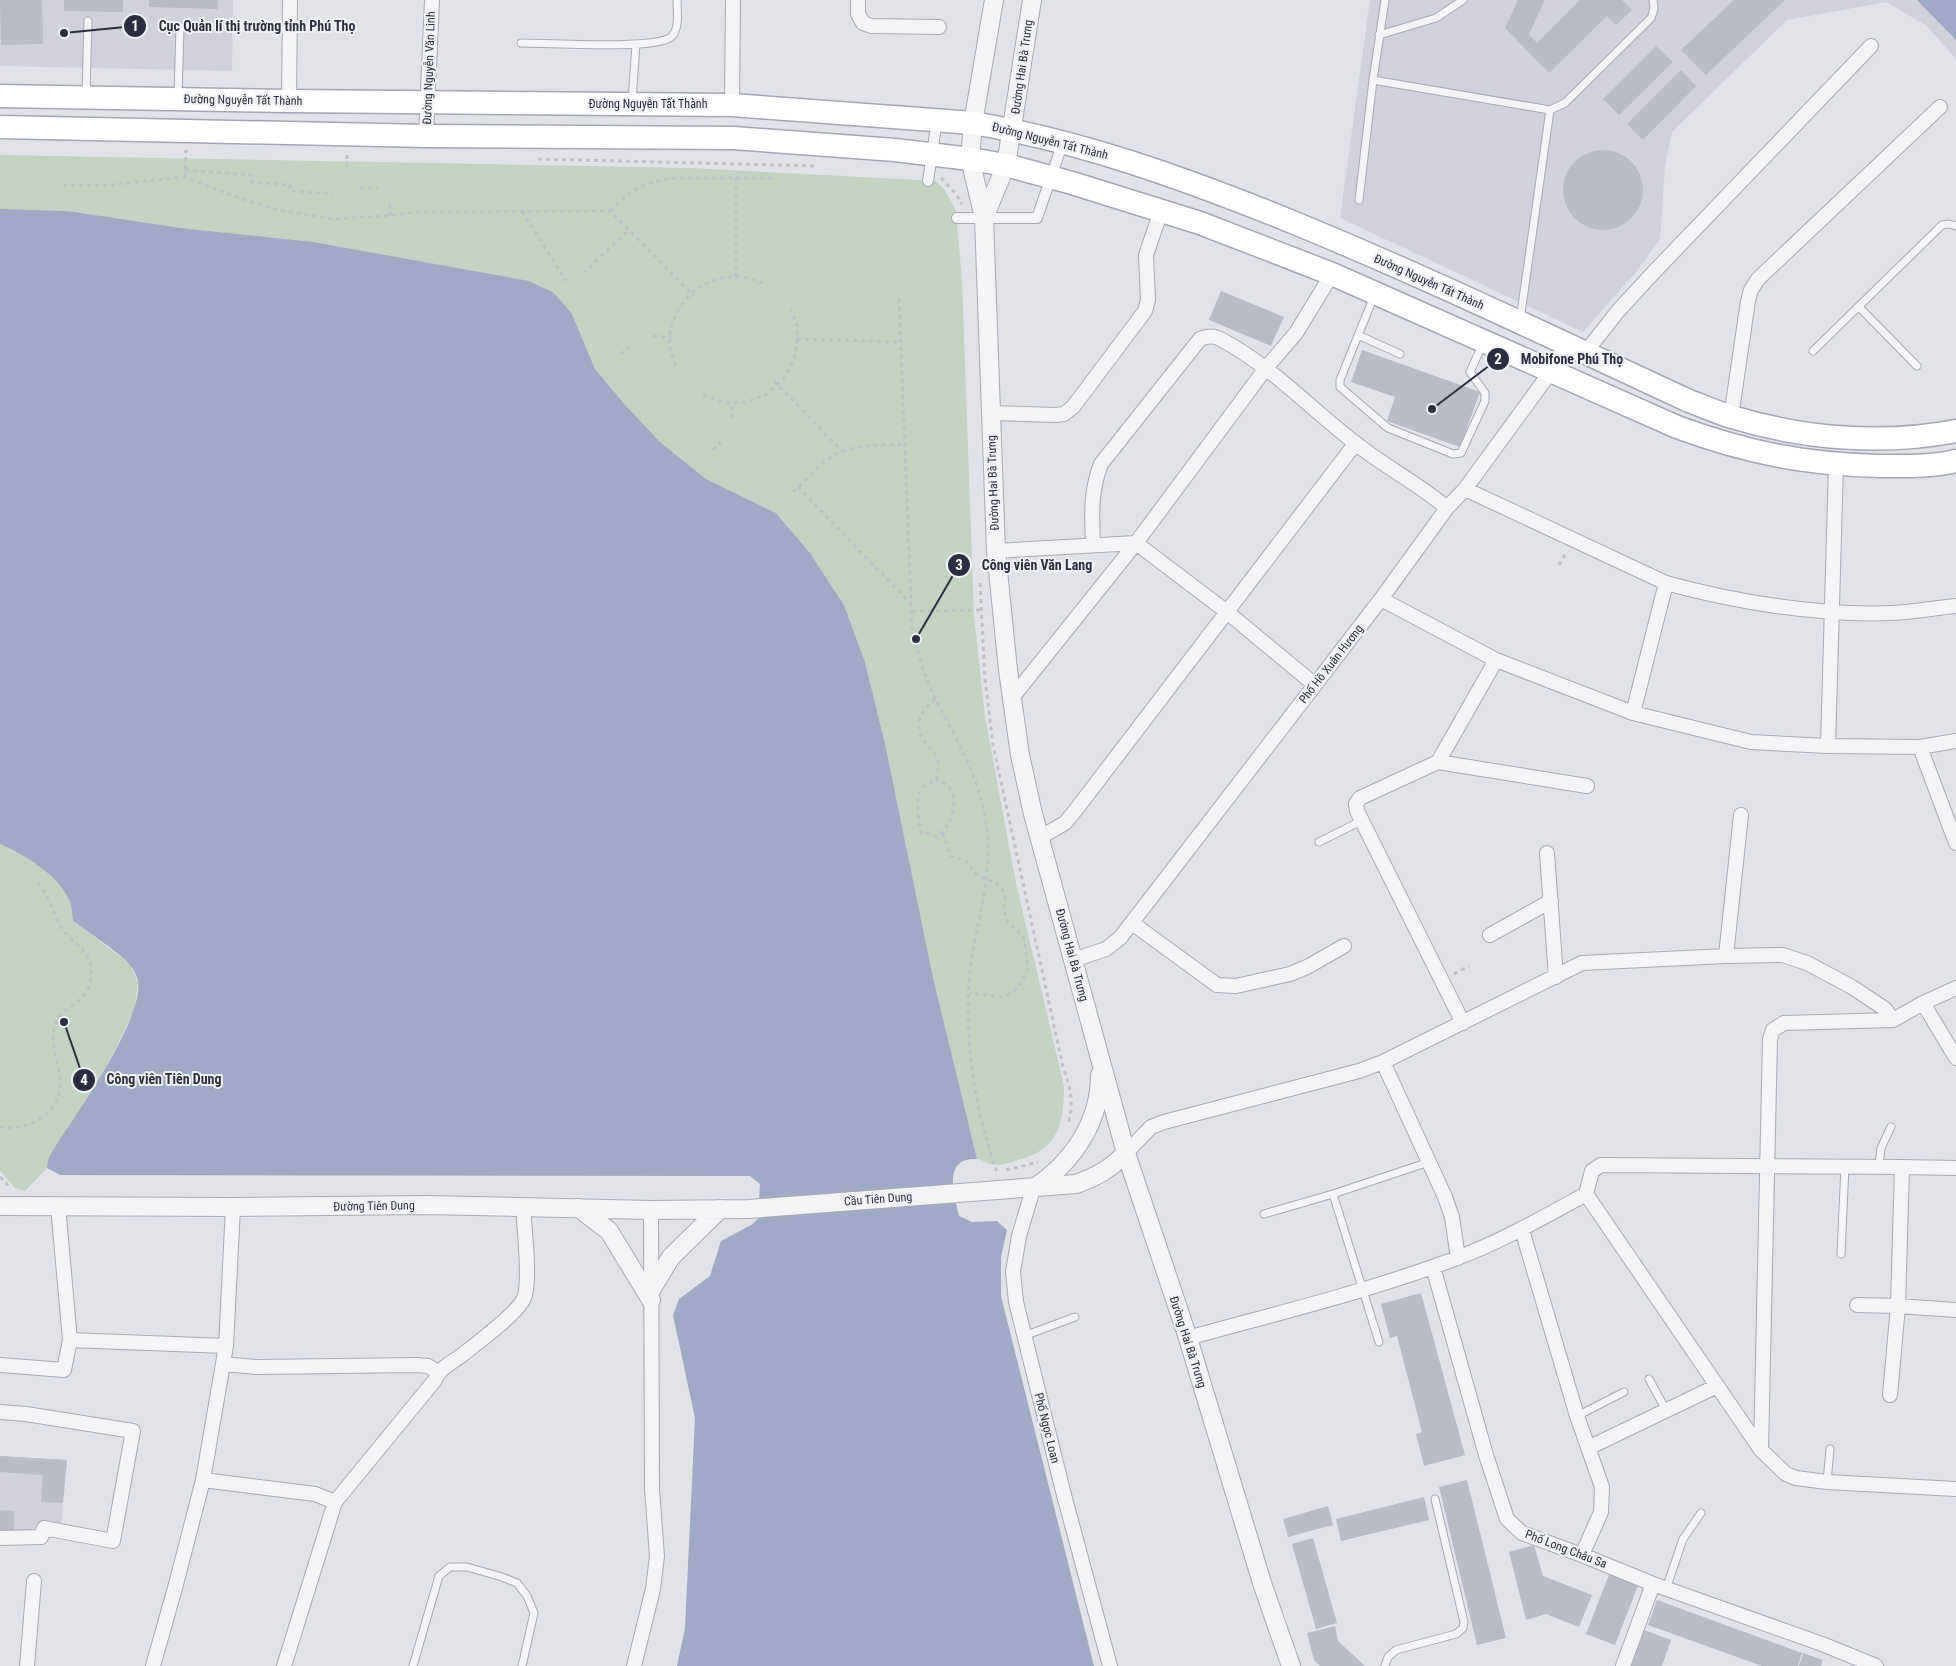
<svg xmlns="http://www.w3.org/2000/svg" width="1956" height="1666" viewBox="0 0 1956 1666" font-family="'Roboto Condensed',sans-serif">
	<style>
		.built { fill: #d0d1da }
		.green { fill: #c4d2c3 }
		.water { fill: #a0a9c5 }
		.building { fill: #b9bbc5 }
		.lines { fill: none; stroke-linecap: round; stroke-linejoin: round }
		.service-casing { stroke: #a7a9b3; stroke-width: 9 }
		.pedestrian-casing { stroke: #a7a9b3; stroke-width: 12 }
		.minor-casing { stroke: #a7a9b3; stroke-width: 16 }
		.tertiary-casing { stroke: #a7a9b3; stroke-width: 20 }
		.primary-casing { stroke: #a2a5b3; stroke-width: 25 }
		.path { stroke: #c0c1c7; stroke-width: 3; stroke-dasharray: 4 4; stroke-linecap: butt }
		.service { stroke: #f4f4f7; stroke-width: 7 }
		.pedestrian { stroke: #f4f4f7; stroke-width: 10 }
		.minor { stroke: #f4f4f7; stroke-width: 14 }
		.tertiary { stroke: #f4f4f7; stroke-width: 18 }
		.primary { stroke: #fff; stroke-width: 22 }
		.labels { text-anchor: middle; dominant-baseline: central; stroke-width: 4; stroke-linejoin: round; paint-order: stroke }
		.street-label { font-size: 12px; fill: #2b2e3f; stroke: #f1f2f6 }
		.leader { fill: none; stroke: #2b2e3f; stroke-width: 2 }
		.callout-dot { fill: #2b2e3f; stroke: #f1f2f6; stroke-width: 2 }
		.mark-label { font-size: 15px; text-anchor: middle; font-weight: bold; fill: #fff }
		.callout-label { font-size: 14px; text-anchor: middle; font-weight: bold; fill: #2b2e3f; stroke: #f1f2f6; stroke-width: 4; stroke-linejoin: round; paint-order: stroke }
	</style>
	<rect width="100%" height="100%" fill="#e1e3e9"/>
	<path class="built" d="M0,0H233L232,71L0,66Z
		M1370,0H1956V59L1927,26L1886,2L1787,20L1672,132L1665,166L1660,239L1636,272L1583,332L1340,218Z
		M0,1456L67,1460L61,1524L40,1522L36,1532L0,1534Z"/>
	<path class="green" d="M0,155L693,168L936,181L945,190L956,211L962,280L974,616L985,717L1016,883L1064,1086C1064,1124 1058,1150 1018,1160C1011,1162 1002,1166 995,1165C989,1165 983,1160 977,1159L932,973L886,748L865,662L844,605L810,553L776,513L706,479L660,442L627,407L595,369L572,314L188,229L68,211L0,209Z
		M0,844C25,855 60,876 70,902C72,908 72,915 73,921L130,964L138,983L135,1008L122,1036L99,1081L48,1160L47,1168L25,1191L15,1188L0,1171Z"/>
	<path class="water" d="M1917,0H1956V40Z
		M0,209L68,211L188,229L313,242L529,281L554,293L572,314L595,369L627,407L660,442L706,479L776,513L810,553L844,605L865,662L886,748L932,973L977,1159C942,1157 954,1195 959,1216L972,1222L997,1221L1007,1230L1001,1257V1296L1094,1666H677L685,1628L695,1418L673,1315L679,1299L710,1276L721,1241L751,1225L758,1219L760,1184L750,1176L60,1175L47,1168L48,1160L53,1150C74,1118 144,1019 138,982C138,978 133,969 130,965C122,954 86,931 73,921C72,915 72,908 70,902C60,876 25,855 0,844Z"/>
	<path class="building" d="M0,0H42L43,44L1,45Z
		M64,0H123V12L64,11Z
		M149,0H218V9L149,7Z
		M1518,0H1545L1529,34L1537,43L1579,1L1578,0H1622L1632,10L1616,25L1607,16L1549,73L1505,28Z
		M1734,0H1785L1706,75L1681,50Z
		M1656,46L1673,62L1619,115L1603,99Z
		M1681,70L1696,86L1643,140L1627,124Z
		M1563 190a40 40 0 1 1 80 0a40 40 0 1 1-80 0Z
		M1221,291L1284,317L1271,346L1209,320Z
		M1362,350L1480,392L1460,447L1387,421L1395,397L1351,382Z
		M1421,1293L1465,1455L1424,1466L1416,1434L1422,1432L1397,1336L1390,1338L1381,1304Z
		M0,1456L67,1460L63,1503L41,1502L43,1475L0,1472Z
		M1467,1480L1506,1638L1477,1645L1439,1487Z
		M1424,1497L1429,1520L1341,1541L1336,1519Z
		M1328,1506L1333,1525L1288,1537L1283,1519Z
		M0,1510L14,1511V1535L0,1534Z
		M1313,1538L1337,1623L1316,1629L1292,1544Z
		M1534,1545L1543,1576L1592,1595L1579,1627L1546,1614L1526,1620L1509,1552Z
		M1610,1572L1639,1583L1615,1645L1586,1634Z
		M1657,1600L1802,1653L1798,1666H1762L1648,1625Z
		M1335,1626L1338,1641L1365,1666H1320L1314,1660L1307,1633Z
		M1644,1630L1671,1640L1662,1666H1631Z
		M1803,1653L1823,1660L1821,1666H1799Z"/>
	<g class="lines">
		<g class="service-casing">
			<path id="service" d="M1379,35L1436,18L1463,0
				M521,43C546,43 656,50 671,37C680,30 677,10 677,0
				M1373,80L1550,110L1565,103L1651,18L1654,9L1653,0
				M86,95L88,21
				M178,96L180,27
				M632,101L636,44
				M1359,200L1373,80L1385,0
				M1374,296L1340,380V387L1388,428L1453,454L1461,453L1485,401V393L1470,372L1483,343
				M1859,307L1917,366
				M1520,320L1550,110
				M1358,335L1400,354
				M1813,351L1942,225L1949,224L1956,226
				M1319,842L1361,821
				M1879,1166L1881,1148L1891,1127
				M1333,1194L1429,1162
				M1264,1214L1333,1194L1379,1342
				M1841,1254L1845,1166
				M1024,1336L1075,1317
				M1649,1379L1666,1410
				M1577,1416L1624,1392
				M1827,1482L1830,1449
				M1666,1589L1683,1539L1701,1513
				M413,1666L439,1576L450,1567H467L502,1577L517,1583L527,1596L534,1613L522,1666
				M1385,1666L1388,1657L1396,1650L1456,1634L1463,1628L1464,1622L1435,1499"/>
		</g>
		<g class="pedestrian-casing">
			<path id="pedestrian" d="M928,181L937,120
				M957,218H1037L1063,142"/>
		</g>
		<g class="minor-casing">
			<path id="minor" d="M858,0V14L863,23L871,26L939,27
				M289,101L290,0
				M732,105L733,0
				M426,136L432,0
				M1585,353L1618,311L1653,273L1871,46
				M991,413L1056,415L1064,414L1073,407L1145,311L1148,300L1146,255L1161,211
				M1731,417L1748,301L1751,290L1758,279L1940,107
				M1465,489L1666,583C1735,602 1820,616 1892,613C1913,612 1935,608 1956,606
				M1093,545C1092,516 1090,492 1101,464L1200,339C1208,336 1214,335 1222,340C1271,366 1310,408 1354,442C1383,466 1418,483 1447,508
				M996,551L1136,543L1227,612L1315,685
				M1381,599L1496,660L1633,713L1751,742L1828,746L1920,747L1956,741
				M1012,698L1136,543L1266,368L1296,333L1332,274
				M1633,713L1666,583
				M1828,746L1836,465
				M1920,747L1956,843
				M1438,762L1587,786
				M1039,838L1065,823L1075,811L1355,444
				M1547,853L1556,977
				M1132,923L1217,985L1236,986L1290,974L1307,967L1344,946
				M1490,935L1551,901
				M1726,956L1741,815
				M1073,960L1106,949L1120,938L1381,599L1447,508L1465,489L1552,370L1566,344
				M1956,988L1923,1003L1893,1020L1784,1023L1773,1030L1770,1039L1761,1450L1786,1474L1796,1478L1827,1482L1956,1489
				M1923,1003L1956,1058
				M1463,1023L1357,811L1356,804L1360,798L1438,762L1496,660
				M1383,1062L1445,1197L1452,1217L1458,1258
				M1126,1153L1151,1127L1164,1122L1359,1071L1383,1062L1582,963L1726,956L1783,955L1807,963L1852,987L1885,1009L1893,1020
				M1033,1189L1019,1236L1013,1272L1016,1302L1064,1495L1110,1666
				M1586,1194L1761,1450
				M58,1206L70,1340
				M1522,1230L1577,1416L1602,1487L1601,1512L1582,1555
				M1433,1267L1486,1455L1507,1519L1522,1533L1582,1555L1653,1584L1822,1644L1876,1666
				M1857,1305L1898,1306L1956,1310
				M1188,1338C1278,1313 1370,1291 1457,1258C1502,1241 1544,1217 1586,1194L1592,1171L1601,1165L1902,1167
				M223,1364L257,1367L417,1365L428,1366L438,1372
				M0,1365L64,1370L70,1340L226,1346
				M1890,1395L1898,1306L1902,1167L1956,1168
				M0,1412L26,1414L133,1431L113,1541L44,1528L41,1537L0,1538
				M1588,1448L1717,1386
				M203,1480L315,1494L335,1502
				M27,1666L34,1581
				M153,1666L175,1588L203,1480L226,1346L233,1207
				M284,1666L335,1502L435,1380C439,1368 452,1363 462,1355C476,1344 518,1313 524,1298C531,1282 524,1226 523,1206
				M634,1666L653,1589L657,1556L652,1489L651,1210
				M1623,1666L1653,1584"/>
		</g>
		<g class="tertiary-casing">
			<path id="tertiary" d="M994,0L973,123L970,159L984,218L996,551L1008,670L1020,755L1033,814L1126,1153L1188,1338L1262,1583L1291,1666
				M984,218L1006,165L1032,0
				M1034,1188C1073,1162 1100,1122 1100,1075
				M0,1206L233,1207L427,1205L651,1210L749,1209L1076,1184C1098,1176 1110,1169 1126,1153
				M579,1208L609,1231L651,1300
				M651,1290L671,1257L720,1209"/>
		</g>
		<g class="primary-casing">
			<path id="primary" d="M0,96L289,101L732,105L973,123C1080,141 1180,177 1280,217C1418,273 1553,338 1689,401C1703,406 1718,413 1732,417C1804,439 1883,445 1956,431
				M0,127L426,136L733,138L895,150L970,159L1006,165L1072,183L1200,223L1332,274L1677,427C1748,453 1805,464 1880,466C1905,466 1932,467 1956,461"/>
		</g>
		<path class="path" d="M538,159L817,166
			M347,167V153
			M185,170L251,175V182L290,185V191L333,194
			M185,177L186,150
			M941,178L956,194L962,204
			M63,185H110L185,177L236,197L278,210L333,219L385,216L415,212L610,211L694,296
			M360,188H378
			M522,211L566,281
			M610,211C632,189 644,182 675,178H774
			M390,216V203
			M583,273L629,230
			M736,277V178
			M899,299L912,628C918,653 924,677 936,700C958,742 981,781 987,829C992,870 981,906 974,945C962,1007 969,1080 987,1140C990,1151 993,1163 997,1172
			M653,336L671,337
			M797,339L901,342
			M621,354L629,347
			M676,366C674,360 671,354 670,348C666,313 694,281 728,277C741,275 754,280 766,284
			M774,381L842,451
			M703,395L726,403L747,402L767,394L783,379L794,360L797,339V325L791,310
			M732,418V403
			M713,450L721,442
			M798,487L911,604
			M793,492C805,481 816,467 830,458C851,443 880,446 905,444
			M1559,565L1566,553
			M980,583L985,679L993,745L1063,1067C1071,1089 1074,1102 1068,1125
			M912,611L981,610
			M935,699C919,713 912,726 927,745C930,751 937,754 938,761C939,766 937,775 936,780C932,782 925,785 922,788C915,795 918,826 922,834L928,833L936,837C954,827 965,785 936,780
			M943,833L950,856L970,863L972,870L977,875L997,884L1002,888L1005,896L1004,909L1007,921L1024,938L1028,968L1022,981L1014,991L1004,997L970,993
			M1454,974L1469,966
			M0,1127C28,1132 63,1113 60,1080C59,1062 48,1042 56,1023C65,1001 94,1005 91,968C90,951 71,941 62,929C52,914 50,894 36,882
			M1006,1170L1038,1162
			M0,1177L11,1188"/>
		<use href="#service" class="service"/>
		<use href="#pedestrian" class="pedestrian"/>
		<use href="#minor" class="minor"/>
		<use href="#tertiary" class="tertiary"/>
		<use href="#primary" class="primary"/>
	</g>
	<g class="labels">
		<g class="street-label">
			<text transform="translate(1022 67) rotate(-82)">Đường Hai Bà Trưng</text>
			<text transform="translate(429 68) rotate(-88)">Đường Nguyễn Văn Linh</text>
			<text transform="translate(243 100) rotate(1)">Đường Nguyễn Tất Thành</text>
			<text x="648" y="104">Đường Nguyễn Tất Thành</text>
			<text transform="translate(1050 141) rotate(14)">Đường Nguyễn Tất Thành</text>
			<text transform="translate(1429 282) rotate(24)">Đường Nguyễn Tất Thành</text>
			<text transform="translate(993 483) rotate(-92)">Đường Hai Bà Trưng</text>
			<text transform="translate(1331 664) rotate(-52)">Phố Hồ Xuân Hương</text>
			<text transform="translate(1072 955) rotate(75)">Đường Hai Bà Trưng</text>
			<text transform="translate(878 1199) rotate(-4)">Cầu Tiên Dung</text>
			<text transform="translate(374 1206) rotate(-1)">Đường Tiên Dung</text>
			<text transform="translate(1188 1342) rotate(72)">Đường Hai Bà Trưng</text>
			<text transform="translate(1047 1428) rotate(76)">Phố Ngọc Loan</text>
			<text transform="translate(1566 1549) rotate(21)">Phố Long Châu Sa</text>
		</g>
	</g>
	<path class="leader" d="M64 33L135 26M1432 409L1498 359M916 639L959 565M64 1022L84 1080"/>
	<g class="callout-dot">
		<circle cx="64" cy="33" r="5"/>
		<circle cx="1432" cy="409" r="5"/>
		<circle cx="916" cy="639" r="5"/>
		<circle cx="64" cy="1022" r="5"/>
		<circle cx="135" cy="26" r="12"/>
		<circle cx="1498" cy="359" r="12"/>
		<circle cx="959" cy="565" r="12"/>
		<circle cx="84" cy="1080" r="12"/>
	</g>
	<g class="mark-label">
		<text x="135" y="31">1</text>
		<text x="1498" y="364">2</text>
		<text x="959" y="570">3</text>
		<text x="84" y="1085">4</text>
	</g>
	<g class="callout-label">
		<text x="257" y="31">Cục Quản lí thị trường tỉnh Phú Thọ</text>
		<text x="1572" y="364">Mobifone Phú Thọ</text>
		<text x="1037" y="570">Công viên Văn Lang</text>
		<text x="164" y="1084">Công viên Tiên Dung</text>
	</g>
</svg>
